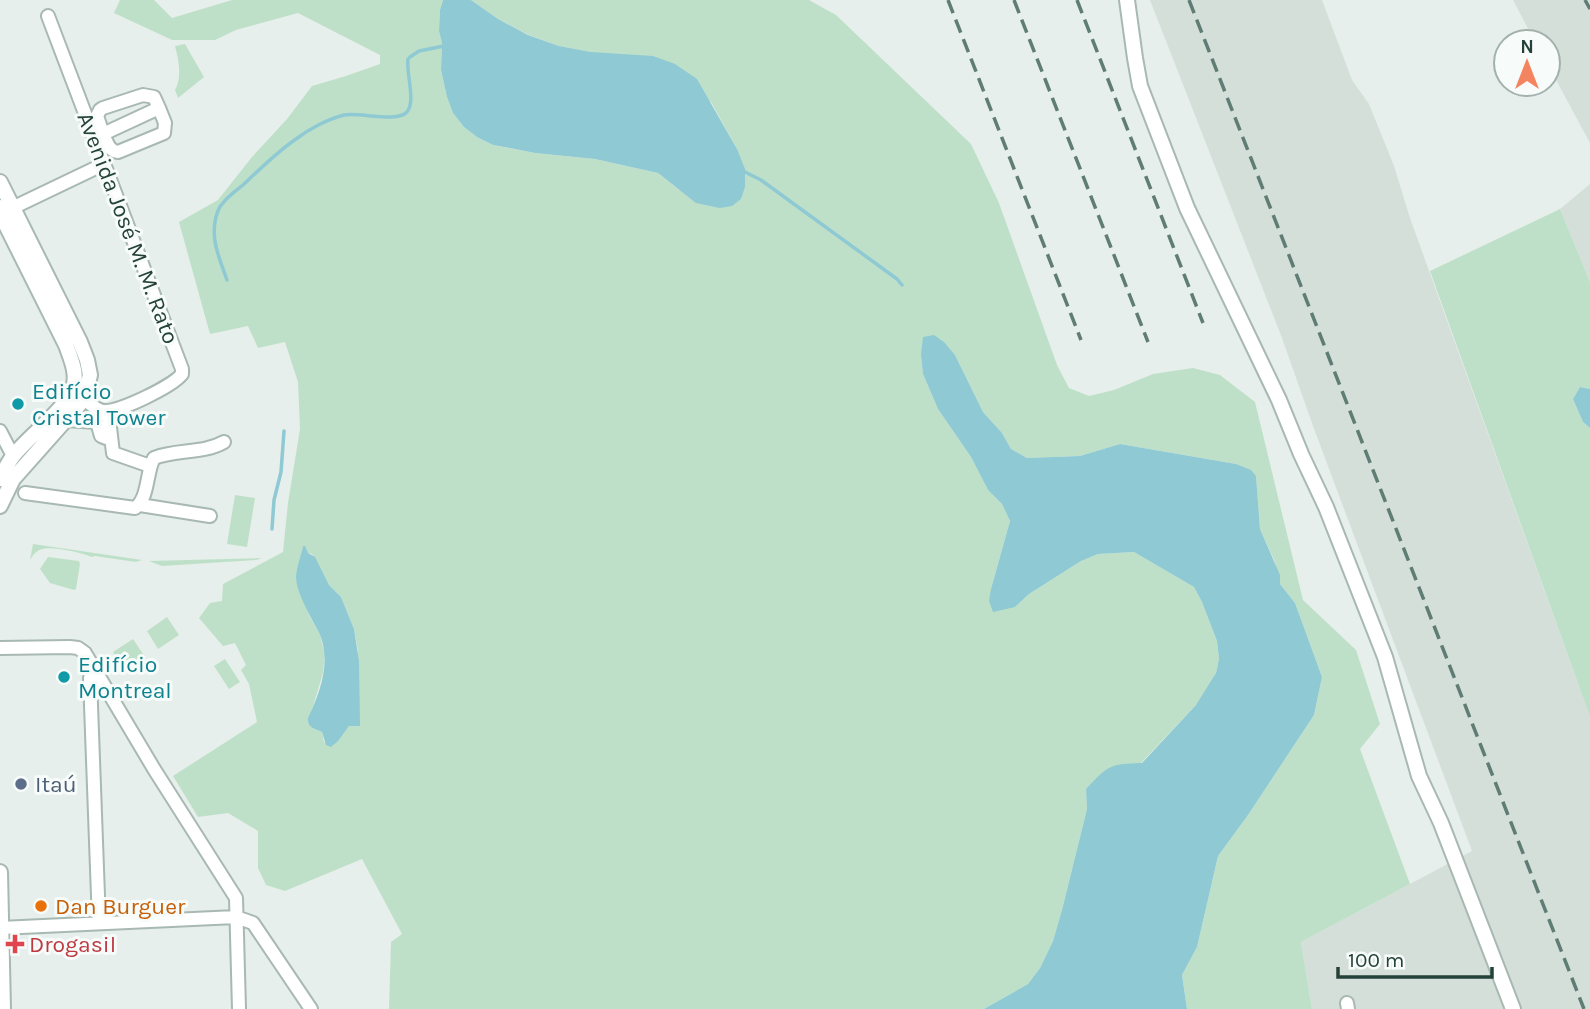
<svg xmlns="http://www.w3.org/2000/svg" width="1590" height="1009" viewBox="0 0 1590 1009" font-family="Karla,sans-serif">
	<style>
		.built { fill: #d4dfda }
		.green { fill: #bfe0c8; fill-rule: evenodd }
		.water { fill: #8ec9d4 }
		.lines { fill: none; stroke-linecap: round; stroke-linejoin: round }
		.stream { stroke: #8ec9d4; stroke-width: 3.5 }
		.minor-casing { stroke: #a8b8b2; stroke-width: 16 }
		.tertiary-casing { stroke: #a8b8b2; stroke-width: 18 }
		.minor { stroke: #fff; stroke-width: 12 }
		.tertiary { stroke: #fff; stroke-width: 14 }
		.rail { stroke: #5f7d75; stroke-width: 3.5; stroke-dasharray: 14 7; stroke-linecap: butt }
		.culture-dot { fill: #0f9aa8; stroke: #f7fbf9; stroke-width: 2.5 }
		.service-dot { fill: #5c6f8a; stroke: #f7fbf9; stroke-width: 2.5 }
		.food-dot { fill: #e8710a; stroke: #f7fbf9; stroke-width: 2.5 }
		.health-dot { fill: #e0444e; stroke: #f7fbf9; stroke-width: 2.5 }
		.labels { text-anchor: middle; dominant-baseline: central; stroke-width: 6; stroke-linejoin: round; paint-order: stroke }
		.street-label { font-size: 23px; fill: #24423a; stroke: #f7fbf9 }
		.culture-label { font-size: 23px; fill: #0d838f; stroke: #f7fbf9; text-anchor: start }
		.service-label { font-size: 23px; fill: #4e5e75; stroke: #f7fbf9; text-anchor: start }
		.food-label { font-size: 23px; fill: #c56008; stroke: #f7fbf9; text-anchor: start }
		.health-label { font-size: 23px; fill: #be3a42; stroke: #f7fbf9; text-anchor: start }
	</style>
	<rect width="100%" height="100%" fill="#e6efeb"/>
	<path class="built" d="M1150,0H1322L1352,80L1369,104L1394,166L1410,218L1590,717V1009H1312L1301,942L1472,851L1313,426L1282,338Z
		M1513,0H1590V143L1548,65V42H1535Z
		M1590,184V282L1560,209Z"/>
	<path class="green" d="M120,0H154L172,18L232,0H443L440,10L439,31L442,43L441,70L447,97L453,113L464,127L477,137L493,145L535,153L595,159L658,173L679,190L737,149L711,102L591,52L559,46L529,35L498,19L471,0H809L836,15L971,144L999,203L1057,365L1069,388L1089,396L1114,390L1153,374L1193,368L1220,375L1255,402L1303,600L1356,650L1380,724L1360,749L1410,884L1301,942L1312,1009H1187L1182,975L1197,947L1218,856L1248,815L1314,715L1322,677L1295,603L1280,584L1275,562L1260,529L1256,476L1236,464L1120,444L1080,456L1027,458L1011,449L1002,433L983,412L955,355L940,339L921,355L923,374L938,409L971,457L988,490L1002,504L1010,521L991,589L1015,607L1029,594L1081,561L1098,554L1134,552L1194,587L1202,602L1217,641L1219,659L1216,673L1207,690L1196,705L1141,763L1086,789L1087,809L1062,910L1053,941L1040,968L1028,984L984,1009H389L391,942L402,934L362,859L285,891L266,885L258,868V831L228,813L198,817L173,776L257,722L249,684L241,670L246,665L235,643L223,646L199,618L210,603L222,601L223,584L283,552L288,503L300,429L298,382L285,342L258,348L248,326L210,334L179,222L218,200L252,157L287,119L312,86L346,76L380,64V55L298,13L236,30L215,40H172L114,13ZM303,546L308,553L312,554L329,585L341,597L354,629L358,651L359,726H349L332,746L324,742L322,732L308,723L323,673L325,654L320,635L309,615L296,580Z
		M185,44L204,77L178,98L175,90C182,77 179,61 175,46Z
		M1560,209L1590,282V389L1580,387L1573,399L1583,422L1590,428V717L1430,271Z
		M235,495L255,498L247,547L227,544Z
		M33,544L142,560L136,562L95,556L92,557C83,553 53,546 42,549C36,551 33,555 30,560Z
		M48,557L79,561L80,564L76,589L74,590L50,583L40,569Z
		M262,558L256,560L162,566L149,561Z
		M167,617L179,635L158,649L147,631Z
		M133,639L145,657L124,670L113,652Z
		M225,659L240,682L229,689L214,666Z"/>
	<path class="water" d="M443,0H471L498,19L528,35L559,46L591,52L653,56L675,64L697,79L737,149L745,169V187L741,199L732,206L720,208L696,203L658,173L595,159L535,153L510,148L493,145L477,137L464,127L453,113L447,97L441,70L442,43L439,31L440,10Z
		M934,335L944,342L955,355L983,412L1002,433L1011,449L1027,458L1080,456L1120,444L1236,464L1251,470L1256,476L1260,529L1280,575V584L1295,603L1322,677L1314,715L1248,815L1218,856L1197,947L1182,975L1187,1009H984L1028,984L1040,968L1053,941L1062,910L1087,809L1086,789C1109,765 1109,764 1142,763L1196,705L1216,673L1219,659L1217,641L1202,602L1194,587L1134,552L1098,554L1081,561L1029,594L1015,607L993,612L989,601L991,589L1010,521L1002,504L988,490L971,457L938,409L923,374L921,355L923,337Z
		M1580,387L1590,389V428L1583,422L1573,399Z
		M303,546H305L308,553L315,557L329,585L341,597L354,629L359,661L360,726H349L338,741L331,747L326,745L322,732C315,728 307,728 308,718C321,691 333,657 317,629C310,615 297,594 296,578C296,569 301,556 303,546Z"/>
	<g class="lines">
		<path class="stream" d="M410,57L419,51L444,46
			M743,171L761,180L897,279L902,285
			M227,280C220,260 210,239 216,217C217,213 220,206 223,203C228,196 237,190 243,185C260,169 277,152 296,139C309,129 328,119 344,115C359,112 397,123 407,112C416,101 406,74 408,59
			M272,529L274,500L281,472L284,431"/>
		<g class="minor-casing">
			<path id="minor" d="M48,16L182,369V374C173,386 118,413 103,411C95,409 90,404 84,399
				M159,108L165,123L164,133L118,152C109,151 107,142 103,134Z
				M97,137L103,134L97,116L100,110L103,108L143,95L154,97L159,108
				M0,206L8,210L104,164
				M105,411L109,419L113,453L150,466
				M66,420L97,422L101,436L106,438L111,437
				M0,431L13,456
				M25,493L135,508C149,498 146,472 154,458C177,449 203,454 224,442
				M140,505L210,516
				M0,648L70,647L78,648L85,653L154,769L236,898L239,1009
				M94,670L90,678L99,923
				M0,928L236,917L253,923L311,1009
				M1347,1003L1348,1009"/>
		</g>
		<g class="tertiary-casing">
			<path id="tertiary" d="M1127,0L1135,58L1140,86L1187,208L1279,400L1301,454L1326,507L1385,657L1419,776L1441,823L1513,1009
				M0,182L80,342L87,360L90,375L84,399L13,479L0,506
				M0,213L66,345C71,359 78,374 73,388C67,408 28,437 14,455C8,462 4,471 0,479
				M0,872L3,1009"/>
		</g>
		<use href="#minor" class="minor"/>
		<use href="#tertiary" class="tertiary"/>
		<path class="rail" d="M948,0L1081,340
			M1014,0L1148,342
			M1077,0L1203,323
			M1189,0L1584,1009
			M1585,0L1590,9"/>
	</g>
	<g class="culture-dot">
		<circle cx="18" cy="404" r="7"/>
		<circle cx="64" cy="677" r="7"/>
	</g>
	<circle class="service-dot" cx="21" cy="784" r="7"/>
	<circle class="food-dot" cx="41" cy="906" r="7"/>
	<path class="health-dot" d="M11.5 933.5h7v7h7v7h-7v7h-7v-7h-7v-7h7z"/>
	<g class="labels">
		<g class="street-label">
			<text transform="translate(128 228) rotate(69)">Avenida José M. M. Rato</text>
		</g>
		<g class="culture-label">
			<text x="32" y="391">Edifício<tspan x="32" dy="26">Cristal Tower</tspan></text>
			<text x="78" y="664">Edifício<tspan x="78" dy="26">Montreal</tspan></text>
		</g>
		<g class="service-label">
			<text x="35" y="784">Itaú</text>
		</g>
		<g class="food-label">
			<text x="55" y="906">Dan Burguer</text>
		</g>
		<g class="health-label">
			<text x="29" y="944">Drogasil</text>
		</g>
	</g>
	<g transform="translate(1527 63)"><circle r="33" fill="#f7fbf9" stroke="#a3b1ad" stroke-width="2"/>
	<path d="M0-5L12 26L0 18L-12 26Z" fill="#f4845f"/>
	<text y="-10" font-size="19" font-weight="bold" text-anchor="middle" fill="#24423a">N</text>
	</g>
	<path d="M1338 967v10h154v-10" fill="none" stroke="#24423a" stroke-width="3.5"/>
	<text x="1348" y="967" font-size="21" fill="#24423a" stroke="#f7fbf9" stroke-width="5" paint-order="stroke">100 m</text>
</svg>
